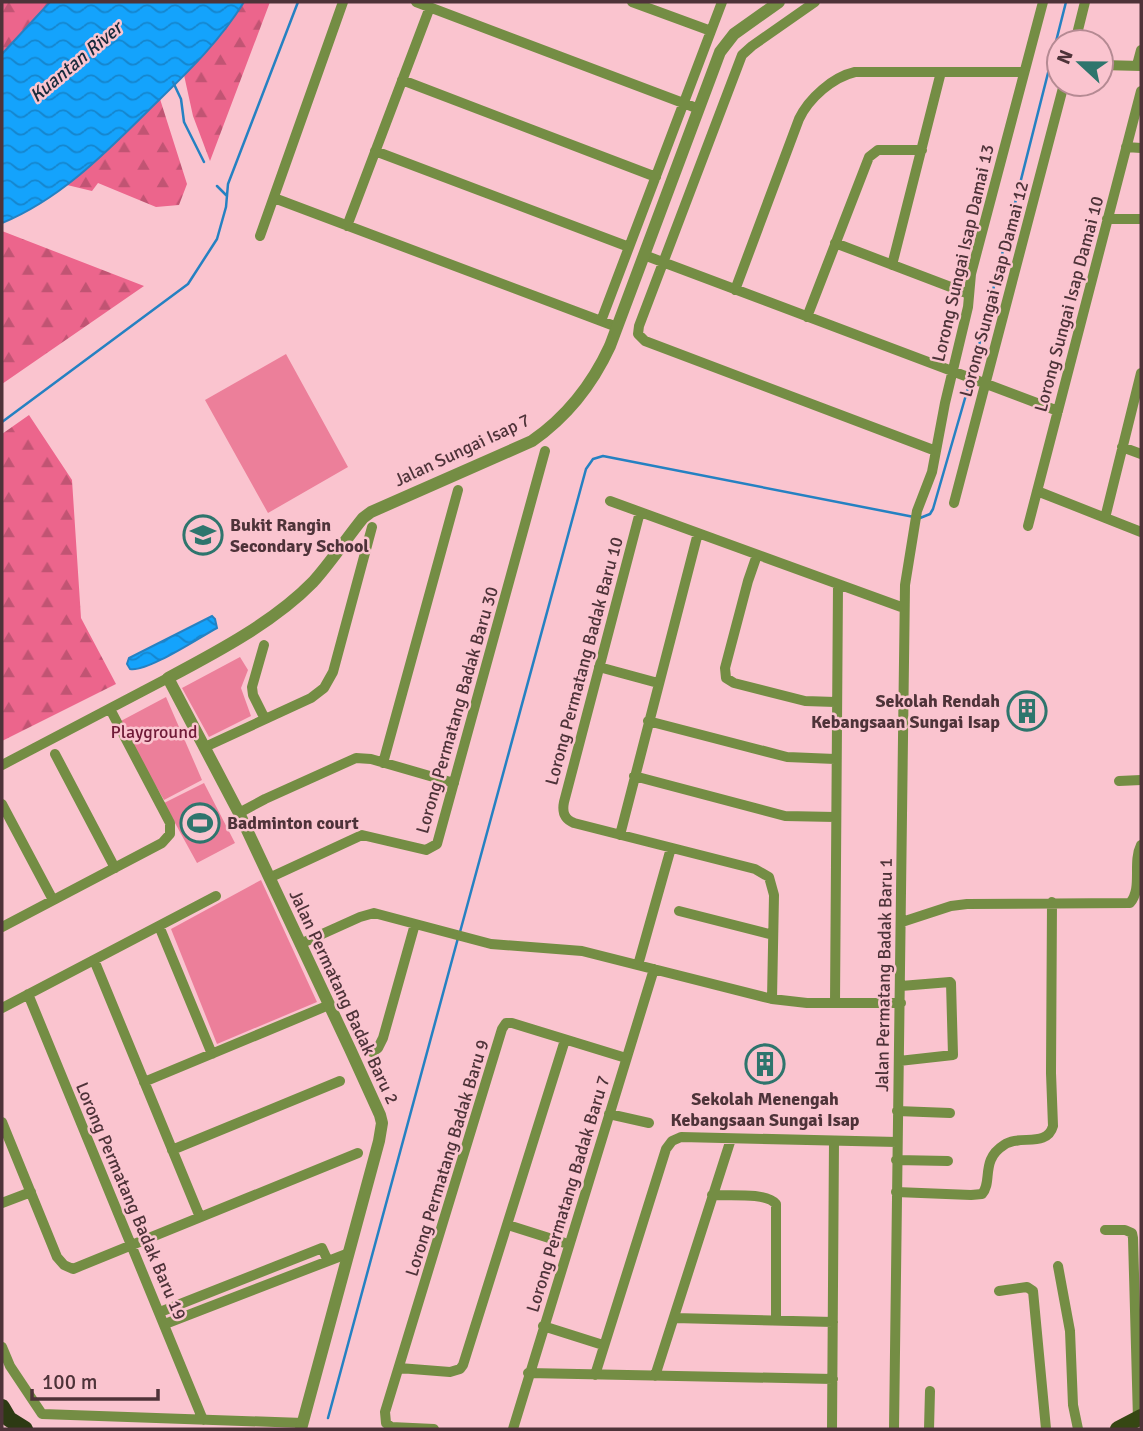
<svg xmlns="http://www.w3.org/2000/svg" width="1143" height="1431" viewBox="0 0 1143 1431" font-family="Signika,sans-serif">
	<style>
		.green { fill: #ec7f9a }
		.forest { fill: url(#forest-firs) }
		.water { fill: url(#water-waves); stroke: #2581c2; stroke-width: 2 }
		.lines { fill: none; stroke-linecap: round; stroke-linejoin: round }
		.stream { stroke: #2581c2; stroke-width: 2.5 }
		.minor { stroke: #748d44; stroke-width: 10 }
		.tertiary { stroke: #748d44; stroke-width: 12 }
		.primary { stroke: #364713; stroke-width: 16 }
		.trunk { stroke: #2d3a13; stroke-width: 16 }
		.labels { text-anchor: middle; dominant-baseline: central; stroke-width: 5; stroke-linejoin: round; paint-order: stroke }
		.street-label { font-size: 18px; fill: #4e3339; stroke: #fac4cf }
		.poi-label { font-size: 18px; font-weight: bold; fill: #4e3339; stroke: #fac4cf; text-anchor: start }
		.park-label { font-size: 18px; fill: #6f1a37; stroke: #fac4cf }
		.water-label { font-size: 19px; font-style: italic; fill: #182b3c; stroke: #fac4cf }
	</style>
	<defs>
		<pattern id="forest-firs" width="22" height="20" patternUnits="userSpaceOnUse" patternTransform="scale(1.75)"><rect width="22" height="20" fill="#ec658c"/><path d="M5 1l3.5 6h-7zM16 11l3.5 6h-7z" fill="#c15473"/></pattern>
		<pattern id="water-waves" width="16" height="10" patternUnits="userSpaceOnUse" patternTransform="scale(1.75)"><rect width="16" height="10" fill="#14a3fc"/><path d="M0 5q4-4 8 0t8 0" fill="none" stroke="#1585cd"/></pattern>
	</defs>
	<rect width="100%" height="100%" fill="#fac4cf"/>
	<path class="green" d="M286,354L348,467L268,513L205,400Z
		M240,657L248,670L241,688L251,716L209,737L182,688Z
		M166,697L202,780L164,800L119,722Z
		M204,783L235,843L197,863L164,803Z
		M261,880L317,1002L217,1044L171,929Z"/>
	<path class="forest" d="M2,2H50L2,54Z
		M244,2H270L210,161L193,116L184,75L222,34Z
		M160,99L187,184L179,205L156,207L98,183L92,191L67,185Z
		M2,231L144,286L2,384Z
		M29,415L72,480L81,618L116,684L2,741V434Z"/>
	<path class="water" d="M50,2H244C221,39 191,69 160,99C112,146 65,197 2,223V54Z
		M212,616L215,619L217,628C200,637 146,673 130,669L127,664L129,658Z"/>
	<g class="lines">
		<path class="stream" d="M173,82L181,99L184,122L204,162
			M217,186L227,196
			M973,369L1066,2
			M2,422L188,284L217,239L226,207L228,184L298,2
			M920,518L930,514L933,509L968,388
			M460,932L586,469L593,459L603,456L914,517
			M328,1418L458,938"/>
		<path class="minor" d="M416,2L699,109
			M632,2L711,31
			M815,2L752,46L742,55L639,326L638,334L645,341L936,451
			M1075,42L1085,2
			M1101,65L1141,66
			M1137,65L1141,50
			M402,80L656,177
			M1126,147L1141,148
			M375,151L629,247
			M274,198L617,327
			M1107,219H1141
			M347,226L430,7
			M260,236L343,2
			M835,243L969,294
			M644,255L1058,411
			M892,265L941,72
			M735,290L799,119C809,98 833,77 855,72H1023
			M807,317L869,157L878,150H922
			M601,321L722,2
			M1122,447L1141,454
			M1037,491L1141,532
			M610,501L904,608
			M954,503L1064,84
			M640,512L564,802C562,812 564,819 574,823L755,869L769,877L774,895L772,999
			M1105,518L1141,373
			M1028,526L1141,91
			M757,555L748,581L725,668L726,678L734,683L805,701L835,702
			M264,645L252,687L253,695L265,719
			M599,667L658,683
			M648,721L787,757L835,759
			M205,747L311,698L324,688L333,672L372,527
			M55,754L115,868
			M383,763L458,490
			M2,765L168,678
			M634,776L785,816L835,817
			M1119,781L1141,780
			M2,804L53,900
			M239,813L265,799L356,758L371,759L454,783
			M620,835L698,533
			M269,878L362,835L426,850L437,844L545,451
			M679,911L773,935
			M902,922L951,906L967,904L1130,903C1143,888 1132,863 1141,845
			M159,926L212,1054
			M2,927L162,843L170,834V823L110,709
			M300,944L360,917L374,913L491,944L582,951L772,999L807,1003H901
			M94,960L200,1217
			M638,965L671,848
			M28,994L203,1420
			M835,1003L838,585
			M2,1008L216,896
			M372,1052L378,1048L383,1038L415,924
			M899,1061L953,1055L951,983L950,982L901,986
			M144,1082L329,1005
			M897,1111L950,1113
			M609,1114L649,1123
			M2,1122L57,1257L64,1265L73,1269L358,1153
			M172,1150L340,1081
			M896,1160L948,1161
			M896,1192L971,1195L982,1194C993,1182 980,1160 1004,1145C1019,1134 1047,1148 1053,1126L1051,1073L1052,902
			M712,1195C728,1196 766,1192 776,1204V1321
			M2,1203L31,1192
			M508,1225L568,1244
			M1105,1230H1125L1132,1233L1133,1238L1138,1419
			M1058,1266L1070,1331L1073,1405L1078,1429
			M999,1291L1027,1287L1033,1291L1046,1429
			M160,1312L322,1248L328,1261
			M674,1318L833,1322
			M165,1324L349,1253
			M543,1326L603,1345
			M2,1347L10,1366L42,1414L303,1423
			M399,1368L450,1372L460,1369L463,1365L565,1040
			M528,1373L833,1379
			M595,1375L666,1149L672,1141L681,1137L897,1142
			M655,1376L731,1139
			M434,1429L391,1427L386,1423L385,1412L502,1029L506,1023H512L626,1058
			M513,1429L654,969
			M832,1429L834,1141
			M894,1429L905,585L917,511L932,472L945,403L968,307L971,274L1043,2
			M929,1429L930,1391"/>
		<path class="tertiary" d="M301,1429L379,1141L382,1123L380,1115L350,1049L239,813L168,678C217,652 274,622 313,582C331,562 346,539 363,518L371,512L532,441C568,416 592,385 610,346L720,52L734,34L779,2"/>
		<path class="primary" d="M1118,1429L1141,1417"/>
		<path class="trunk" d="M2,1407L9,1419L25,1429"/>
	</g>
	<defs>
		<g id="school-ring" transform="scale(2.0125)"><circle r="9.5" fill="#fac4cf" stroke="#2e756d" stroke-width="1.5"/><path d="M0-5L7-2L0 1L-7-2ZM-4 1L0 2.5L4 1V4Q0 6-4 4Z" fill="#2e756d"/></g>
		<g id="building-ring" transform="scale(2.0125)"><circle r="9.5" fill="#fac4cf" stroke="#2e756d" stroke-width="1.5"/><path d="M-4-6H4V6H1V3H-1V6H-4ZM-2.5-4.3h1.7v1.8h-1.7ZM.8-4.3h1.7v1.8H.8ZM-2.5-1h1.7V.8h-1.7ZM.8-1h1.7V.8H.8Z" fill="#2e756d"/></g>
		<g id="stadium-ring" transform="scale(2.0125)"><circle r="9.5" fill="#fac4cf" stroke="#2e756d" stroke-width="1.5"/><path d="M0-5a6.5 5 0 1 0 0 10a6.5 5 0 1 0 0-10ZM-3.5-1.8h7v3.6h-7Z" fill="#2e756d"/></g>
	</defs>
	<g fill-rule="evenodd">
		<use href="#school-ring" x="203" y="535"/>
		<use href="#building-ring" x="1027" y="711"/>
		<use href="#stadium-ring" x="200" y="823"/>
		<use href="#building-ring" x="765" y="1064"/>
	</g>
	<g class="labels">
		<g class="street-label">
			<text transform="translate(963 253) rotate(-77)">Lorong Sungai Isap Damai 13</text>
			<text transform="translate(994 289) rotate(-75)">Lorong Sungai Isap Damai 12</text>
			<text transform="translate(1069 304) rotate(-75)">Lorong Sungai Isap Damai 10</text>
			<text transform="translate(462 450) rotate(-25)">Jalan Sungai Isap 7</text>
			<text transform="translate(584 661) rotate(-75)">Lorong Permatang Badak Baru 10</text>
			<text transform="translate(457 710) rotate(-74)">Lorong Permatang Badak Baru 30</text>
			<text transform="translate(884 975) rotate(-89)">Jalan Permatang Badak Baru 1</text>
			<text transform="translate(344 997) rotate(65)">Jalan Permatang Badak Baru 2</text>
			<text transform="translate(447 1158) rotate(-73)">Lorong Permatang Badak Baru 9</text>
			<text transform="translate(568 1194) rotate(-73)">Lorong Permatang Badak Baru 7</text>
			<text transform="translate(131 1201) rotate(67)">Lorong Permatang Badak Baru 19</text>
		</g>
		<g class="poi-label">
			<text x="230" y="525">Bukit Rangin<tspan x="230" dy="21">Secondary School</tspan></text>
			<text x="1000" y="701" text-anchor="end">Sekolah Rendah<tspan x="1000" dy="21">Kebangsaan Sungai Isap</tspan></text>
			<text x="227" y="823">Badminton court</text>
			<text x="765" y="1099" text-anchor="middle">Sekolah Menengah<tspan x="765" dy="21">Kebangsaan Sungai Isap</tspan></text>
		</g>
		<g class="park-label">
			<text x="154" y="732">Playground</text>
		</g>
		<g class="water-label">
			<text transform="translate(76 62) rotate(-40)">Kuantan River</text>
		</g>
	</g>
	<rect width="1143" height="1431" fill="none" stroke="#4e3339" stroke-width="7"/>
	<g transform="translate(1080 63) rotate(292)"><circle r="33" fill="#fac4cf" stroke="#b58a93" stroke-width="2"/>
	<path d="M0-5L12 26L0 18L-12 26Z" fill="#2e756d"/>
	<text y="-10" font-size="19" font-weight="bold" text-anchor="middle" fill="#4e3339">N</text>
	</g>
	<path d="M32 1389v10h126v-10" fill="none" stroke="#4e3339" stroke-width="3.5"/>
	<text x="42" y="1389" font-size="21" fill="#4e3339" stroke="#fac4cf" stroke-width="5" paint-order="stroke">100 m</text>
</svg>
